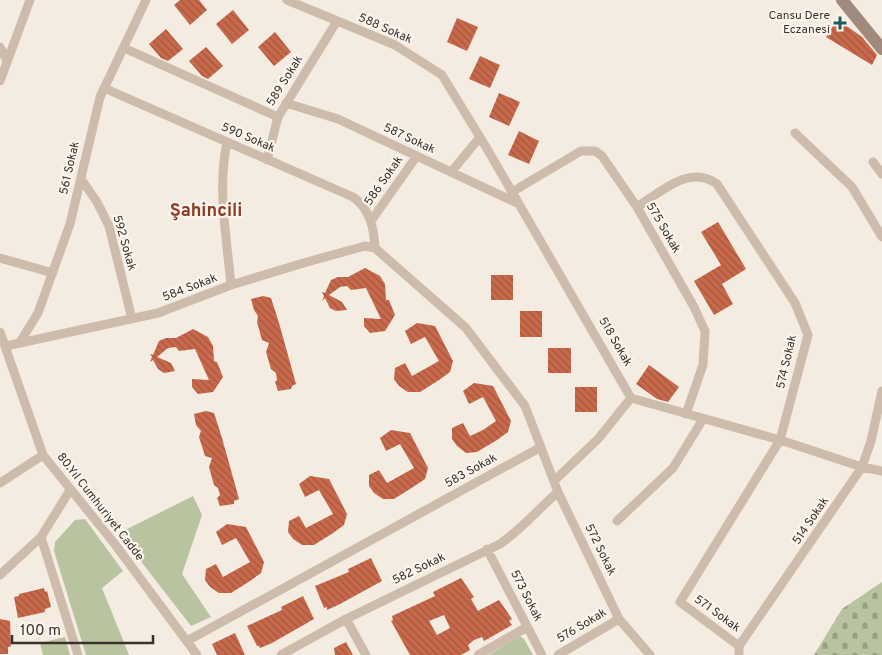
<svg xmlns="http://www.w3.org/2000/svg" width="882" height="655" viewBox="0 0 882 655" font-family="Overpass,sans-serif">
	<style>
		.cemetery { fill: url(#cemetery-stones) }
		.green { fill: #b8c4a0 }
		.building { fill: url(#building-back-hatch); fill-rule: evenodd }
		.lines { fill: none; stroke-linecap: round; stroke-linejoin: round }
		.street { stroke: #cdbbac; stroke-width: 9 }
		.secondary { stroke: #a18a7d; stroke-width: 12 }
		.poi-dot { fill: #1f5a5e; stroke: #fbf5ee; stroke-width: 2 }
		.labels { text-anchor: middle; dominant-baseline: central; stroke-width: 4.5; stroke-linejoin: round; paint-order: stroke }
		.poi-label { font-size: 12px; fill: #3b302b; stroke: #fbf5ee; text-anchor: end }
		.street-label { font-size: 12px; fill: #3b302b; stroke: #fbf5ee }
		.district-label { font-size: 18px; font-weight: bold; fill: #8c3b22; stroke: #fbf5ee }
	</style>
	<defs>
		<pattern id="cemetery-stones" width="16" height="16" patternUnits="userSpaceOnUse" patternTransform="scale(1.25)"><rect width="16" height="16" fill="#b8c4a0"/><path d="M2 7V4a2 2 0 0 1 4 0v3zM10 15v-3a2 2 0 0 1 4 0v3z" fill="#97a083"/></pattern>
		<pattern id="building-back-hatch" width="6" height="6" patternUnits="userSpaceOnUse" patternTransform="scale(1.25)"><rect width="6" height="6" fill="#c8694b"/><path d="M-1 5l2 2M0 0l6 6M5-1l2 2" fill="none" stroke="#a4573f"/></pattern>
	</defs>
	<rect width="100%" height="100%" fill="#f4ebe1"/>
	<path class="cemetery" d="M882,582V655H814L842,609Z"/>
	<path class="green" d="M193,496L202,515L182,574L211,617L191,626L119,533Z
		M85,519L123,571L102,588L129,655H86L54,551L55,542L75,520Z
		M520,636L524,639L533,655H488Z
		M65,637L70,655H43L40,643Z"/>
	<path class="building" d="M180,0H199L207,10L190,25L174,5Z
		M233,10L249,30L232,44L216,24Z
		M457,18L478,27L467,51L447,42Z
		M837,19L862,37L877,55L872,65L826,37Z
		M166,29L183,49L168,61L161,58L149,44Z
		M275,32L291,52L274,66L258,47Z
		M206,47L223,66L208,79L202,76L189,61Z
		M480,56L500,65L490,88L469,79Z
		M499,93L520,102L509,126L489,117Z
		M519,131L539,141L529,164L508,155Z
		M718,222L746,269L722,284L733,304L714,315L694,281L721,265L701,232Z
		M365,268L380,276L385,284L386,300H389L395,315L385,331L370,333L364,326V318L381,319L366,288L351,290L347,286L340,287L329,295L342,302L347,310L336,311L330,308L325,298L322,301L324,296L322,292L325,293L331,280L338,277H348Z
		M491,275H513V300H491Z
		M263,296L271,298L279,323L296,384L292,386L291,389L278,391L275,382L277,380L276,373L271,369L266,352L269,343L262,340L257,322L258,316L254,310L251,299Z
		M520,311H542V337H520Z
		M417,323L435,326L453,361L450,372L439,380L420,392H408L399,386L394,379L395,368L405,363L412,376L439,361L425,337L411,344L405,331Z
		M193,329L208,337L213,346L214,361L217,362L223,377L213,392L198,394L192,387V379L209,380L195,349L179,351L176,347L168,348L157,357L171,363L175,371L164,373L158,369L153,360L150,362L152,357L150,354L153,355L159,341L166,338H176Z
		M548,348H571V373H548Z
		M649,365L679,387L668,402L657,399L636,384Z
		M474,383L493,386L511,421L508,432L497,440L477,452L466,453L457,446L452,439V428L463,423L470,436L483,430L496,421L483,397L469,404L463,391Z
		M575,387H597V412H575Z
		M206,411L214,413L222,438L239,499L234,501V504L220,506L217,498L220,495L218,488L214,485L209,467L212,458L205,456L199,437L201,431L196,425L194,414Z
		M391,430L410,433L428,468L425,479L413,487L394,499H383L374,493L369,486V475L379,470L387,483L414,468L400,444L386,451L380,438Z
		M310,476L329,479L347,514L344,525L333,533L314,545H302L293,539L288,532L289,521L299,516L306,528L333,514L319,490L305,497L299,484Z
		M227,524L246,527L264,562L261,573L250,581L231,593H219L210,587L205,580L206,569L216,564L223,577L250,562L236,538L222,545L216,532Z
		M371,558L382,581L340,604L327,610V607L324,608L315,586L349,572L348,569Z
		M461,578L474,597L471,599L478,611L499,600L512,619L509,621L512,625L484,641L482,637L474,640L468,645L470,650L461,655H410L391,621L393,620L392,616L435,596L433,592ZM444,615L450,628L437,635L429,621Z
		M44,588L45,592L47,591L51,607L45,609V612L18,618L14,597L19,596V594Z
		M303,596L314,619L272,643L260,648L259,646H257L247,626L282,610L281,607Z
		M0,619L10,621L11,646L8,647V654H0Z
		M235,633L245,655H217L212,644Z
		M346,642L353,655H335L334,648Z"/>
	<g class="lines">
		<path class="street" d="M287,0L395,45L442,75L486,147L631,398L780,440L862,467L882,471
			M0,47L6,59
			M124,48L278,117
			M0,81L30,0
			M104,88L353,197C370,209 374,228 375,248
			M286,103L338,119L519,204
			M795,133L852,187L882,237
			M227,143C217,186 227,241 231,285
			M267,160L278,117L337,21
			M873,162L882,174
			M452,171L480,137
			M81,179L97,202L109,226L132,319
			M512,192L581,151H595L602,156L637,207L694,307L705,331L703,365L686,414
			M637,207C661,192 689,164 717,184L795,303L808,335L780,440L680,602L739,646
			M371,221L416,157
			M0,258L53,273
			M0,332L43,455L114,543L197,655
			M20,342L38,313L70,224L100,97L146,0
			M6,346L158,313L231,285L307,262L365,246L375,248L466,328L525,406L558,492L619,619L650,655
			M555,480L598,439L631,398
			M0,483L43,455
			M617,521L673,468L703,419
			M41,537L78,655
			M487,549L542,655
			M0,575L41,537L70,490
			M346,619L366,655
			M187,641L541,447
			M281,655L346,619L500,544C522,529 538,509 558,492
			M478,655L527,627
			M558,655L619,619
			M739,655V646L862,467L871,441L882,391"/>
		<path class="secondary" d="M842,0L882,49"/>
	</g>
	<path class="poi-dot" d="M837.5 15.5h5v5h5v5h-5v5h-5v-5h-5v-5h5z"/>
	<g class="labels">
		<g class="poi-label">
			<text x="830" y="16">Cansu Dere<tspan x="830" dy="14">Eczanesi</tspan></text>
		</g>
		<g class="street-label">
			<text transform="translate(385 29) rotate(24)">588 Sokak</text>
			<text transform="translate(285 81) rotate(-58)">589 Sokak</text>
			<text transform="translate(248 138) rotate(23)">590 Sokak</text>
			<text transform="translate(409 139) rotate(25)">587 Sokak</text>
			<text transform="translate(70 168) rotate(-77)">561 Sokak</text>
			<text transform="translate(384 181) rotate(-55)">586 Sokak</text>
			<text transform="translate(663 228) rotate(60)">575 Sokak</text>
			<text transform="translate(124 243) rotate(74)">592 Sokak</text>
			<text transform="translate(190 288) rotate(-21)">584 Sokak</text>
			<text transform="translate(615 342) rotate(60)">518 Sokak</text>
			<text transform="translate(787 362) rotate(-77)">574 Sokak</text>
			<text transform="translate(471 471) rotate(-29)">583 Sokak</text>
			<text transform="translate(100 507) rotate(52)">80.Yıl Cumhuriyet Cadde</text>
			<text transform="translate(811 521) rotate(-56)">514 Sokak</text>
			<text transform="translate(600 550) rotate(64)">572 Sokak</text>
			<text transform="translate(419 569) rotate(-26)">582 Sokak</text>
			<text transform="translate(526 596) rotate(63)">573 Sokak</text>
			<text transform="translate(717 614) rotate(36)">571 Sokak</text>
			<text transform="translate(582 626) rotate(-31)">576 Sokak</text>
		</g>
		<g class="district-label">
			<text x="206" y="211">Şahincili</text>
		</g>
	</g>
	<path d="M12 635v8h141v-8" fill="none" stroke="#3b302b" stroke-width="2.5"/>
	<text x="20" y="635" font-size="15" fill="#3b302b" stroke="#fbf5ee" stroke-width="4" paint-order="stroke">100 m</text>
</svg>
